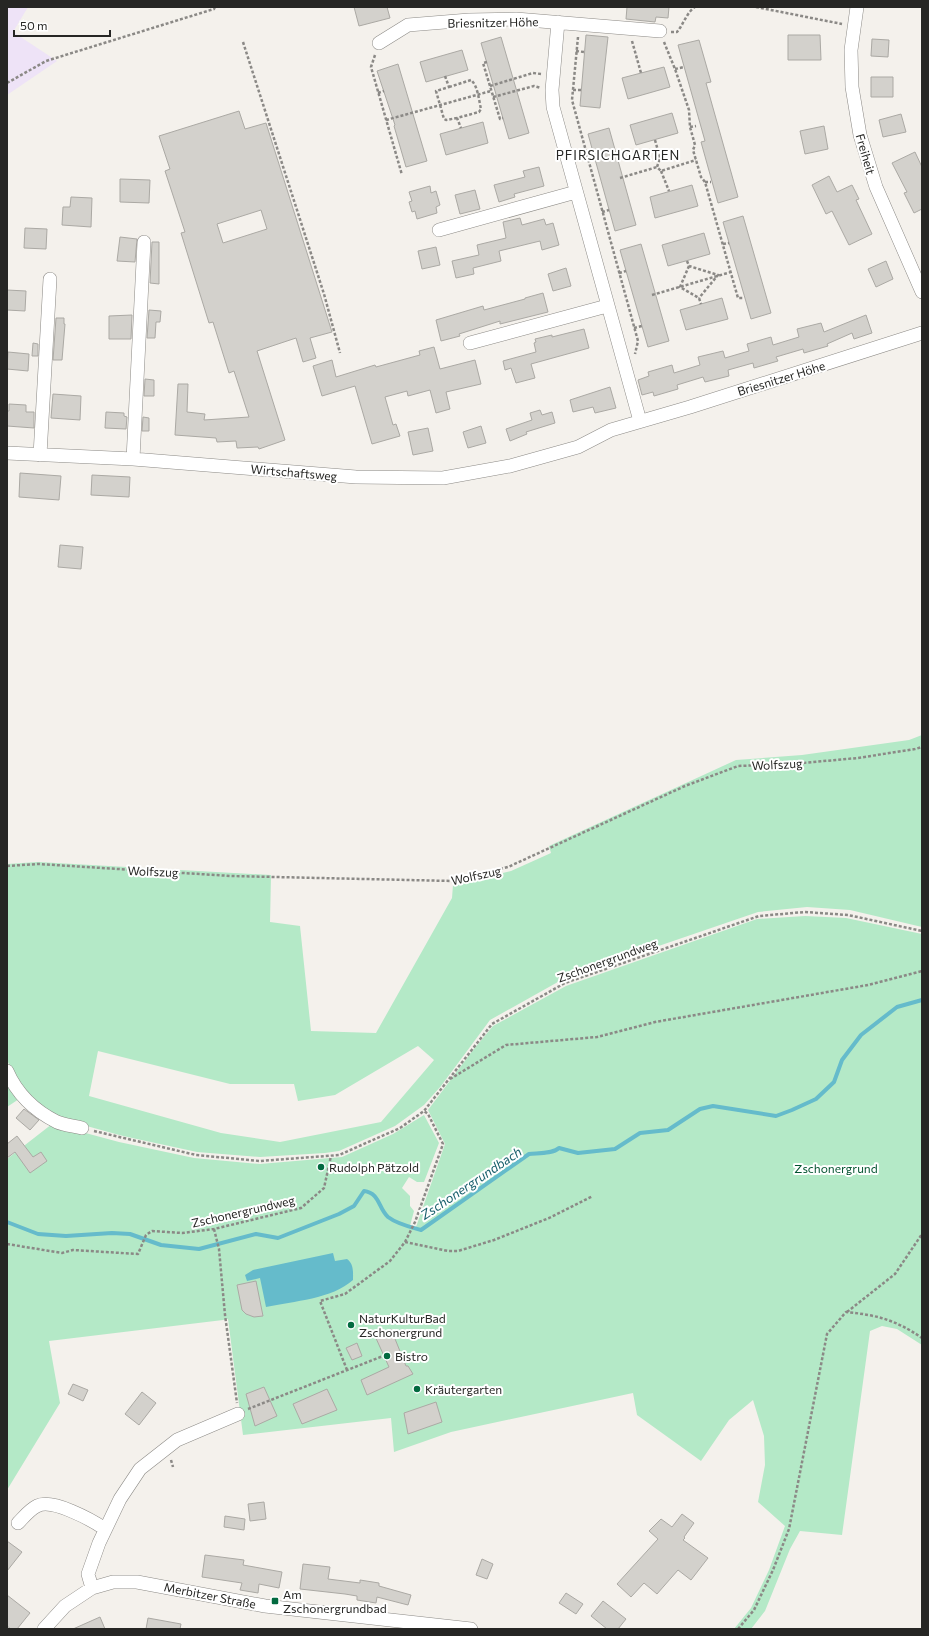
<svg xmlns="http://www.w3.org/2000/svg" width="929" height="1636" viewBox="0 0 929 1636" font-family="Commissioner,sans-serif">
	<style>
		.industrial { fill: #eee3f7 }
		.green { fill: #b4e9c7; fill-rule: evenodd }
		.water { fill: #65bbcb }
		.lines { fill: none; stroke-linecap: round; stroke-linejoin: round }
		.stream { stroke: #65bbcb; stroke-width: 4 }
		.building { fill: #d3d1cc; stroke: #aba9a4; fill-rule: evenodd }
		.minor-casing { stroke: #8c8a86; stroke-width: 14 }
		.path { stroke: #8b8986; stroke-width: 2.5; stroke-dasharray: 3 2; stroke-linecap: butt }
		.minor { stroke: #fff; stroke-width: 13 }
		.poi-dot { fill: #036a40; stroke: #fff; stroke-width: 1.5 }
		.labels { text-anchor: middle; dominant-baseline: central; stroke-width: 4; stroke-linejoin: round; paint-order: stroke }
		.street-label { font-size: 12px; fill: #262624; stroke: #fff }
		.poi-label { font-size: 12px; fill: #262624; stroke: #fff; text-anchor: start }
		.park-label { font-size: 12px; fill: #02532f; stroke: #fff }
		.neighbourhood-label { font-size: 13px; letter-spacing: 1px; fill: #262624; stroke: #fff }
		.water-label { font-size: 13px; font-style: italic; fill: #175f6b; stroke: #fff }
	</style>
	<rect width="100%" height="100%" fill="#f4f1ec"/>
	<path class="industrial" d="M7,7H28L13,32L57,61L7,95Z"/>
	<path class="green" d="M922,735V927L850,910L807,907L758,912L565,978L490,1020L441,1086L424,1105L395,1126L339,1151L325,1153L260,1157L197,1152L123,1136L83,1125L53,1115L42,1109L16,1079L7,1060V864L38,862L271,875L270,922L300,926L311,1031L376,1033L452,898L453,885L511,871L551,853L549,846L736,760L802,755L909,740ZM418,1046L434,1060L381,1122L280,1142L221,1133L89,1096L98,1051L230,1084H294L298,1101L335,1095Z
		M805,916L846,918L922,934V1345L897,1329L882,1326L870,1331L842,1535L800,1531L790,1549L765,1611L751,1629H734L751,1608L769,1570L785,1526L758,1502L765,1465L764,1436L753,1400L729,1420L701,1461L637,1415L633,1393L451,1432L394,1452L391,1418L243,1435L228,1319L223,1320L49,1341L60,1403L7,1490V1159L52,1124L119,1142L194,1158L260,1164L342,1157L393,1134L424,1115L439,1143L424,1182H417L409,1177L402,1188L410,1196V1206L414,1211L410,1226L416,1227L445,1144L428,1110L473,1050L493,1026L566,986L757,919Z
		M7,1077L19,1099L7,1107Z"/>
	<path class="water" d="M333,1253L335,1261L347,1259C354,1264 353,1272 353,1280C332,1299 294,1301 266,1307L260,1278L247,1281L245,1275L253,1270Z"/>
	<g class="lines">
		<path class="stream" d="M7,1222L38,1234L66,1236L112,1233L130,1234L161,1245L199,1249L256,1234L278,1238L339,1214L354,1206L364,1191C380,1193 378,1208 388,1217C397,1224 410,1227 421,1230L529,1154C538,1153 553,1154 559,1148L578,1153L615,1149L640,1133L668,1130L700,1109L713,1106L776,1116L792,1110L816,1099L834,1082L842,1060L861,1035L897,1007L922,1000"/>
	</g>
	<path class="building" d="M354,7H387L390,18L359,26Z
		M627,7H669L668,18L656,17L655,22L626,19Z
		M586,35L608,37L600,108L580,106Z
		M788,35H820L821,60H788Z
		M501,37L529,133L509,139L481,43Z
		M872,39L889,40L888,57L871,56Z
		M699,40L711,82L706,83L738,197L718,203L701,142L705,141L678,45Z
		M462,50L468,70L426,82L420,62Z
		M398,64L427,161L406,167L394,126L395,125L377,71Z
		M664,67L670,87L628,99L622,78Z
		M871,77H893V97H871Z
		M239,111L245,129L266,123L332,332L310,338L316,358L303,362L296,338L257,351L285,440L259,449L258,447L237,448L236,441L217,442L216,438L175,435L178,384H188L187,412L205,414L204,420L249,417L234,371L229,373L213,322L209,323L181,233L185,232L165,171L170,169L159,136ZM261,210L267,229L223,243L217,224Z
		M672,113L678,133L636,145L630,125Z
		M901,114L906,132L883,137L879,120Z
		M483,122L488,143L446,155L440,134Z
		M824,126L828,149L805,154L800,131Z
		M609,128L636,225L615,231L588,134Z
		M915,152L922,167V209L914,213L904,193L907,192L892,163Z
		M539,167L544,186L514,194L515,197L499,202L494,185L525,177L523,171Z
		M829,176L837,192L852,185L859,199L856,200L872,234L849,245L832,211L826,214L812,185Z
		M120,179L150,180L149,203L120,202Z
		M692,185L698,206L655,218L650,197Z
		M430,186L431,193L436,191L440,205L436,207L437,213L417,219L415,211L412,212L409,202L412,201L409,192Z
		M475,190L480,209L460,214L455,195Z
		M71,197L92,198L91,227L62,225L63,207H70Z
		M743,216L771,313L751,319L723,222Z
		M520,218L522,225L544,219L546,225L553,223L559,245L542,250L540,241L499,251L501,261L473,268L474,274L456,278L452,261L479,255L477,245L506,238L503,222Z
		M25,228L47,229L46,249L24,248Z
		M704,233L710,254L668,266L662,245Z
		M120,237L137,239L135,262L117,261Z
		M152,242H159V284L150,283Z
		M641,244L669,341L648,347L620,250Z
		M436,247L440,265L422,269L418,251Z
		M886,261L893,279L876,287L868,269Z
		M566,268L571,286L553,291L548,274Z
		M7,290L26,291L25,311L7,310Z
		M543,293L548,312L500,324V321L459,334L460,336L441,341L436,320L483,306L484,310L525,299V298Z
		M722,298L728,319L686,330L680,310Z
		M149,310L161,311L160,322H156L155,338H147Z
		M132,315L131,339H109V316Z
		M866,315L872,333L854,339L852,333L827,344L828,346L804,353L803,349L776,357L778,361L754,368L753,363L728,370L729,376L705,382L703,377L677,385L678,389L654,396L653,392L642,395L638,380L649,376L648,372L672,365L674,373L700,365L698,357L723,351L725,358L749,351L747,344L771,337L773,345L799,337L797,329L821,323L824,332Z
		M56,318H64V324H65L62,360H53Z
		M584,329L589,348L531,364L535,378L516,383L511,368L505,370L503,361L536,352L534,343L536,342L535,339L552,335V337Z
		M33,343L38,344V356H32Z
		M434,347L440,369L475,360L481,384L446,392L450,409L436,413L430,390L408,396L407,391L385,397L393,425L396,424L400,436L372,444L355,386L322,396L313,366L332,360L336,377L375,365L376,367L420,355L419,351Z
		M8,352L29,354L28,371L7,369Z
		M145,379L154,380V396H144Z
		M610,387L616,408L595,413L593,407L573,412L570,400Z
		M53,394L81,396L80,420L51,418Z
		M9,404L26,405V412H34V428L7,426V411H9Z
		M540,410L542,415L552,412L555,423L526,432L527,434L510,441L506,429L532,420L530,413Z
		M106,412L124,413V416L127,417L126,429L105,428Z
		M143,417L149,418V431H142Z
		M481,426L486,443L468,448L463,432Z
		M428,428L433,451L413,455L408,432Z
		M20,473L61,476L59,500L19,497Z
		M92,475L130,477L129,497L91,495Z
		M60,545L83,547L81,569L58,567Z
		M24,1109L39,1120L30,1130L16,1118Z
		M17,1136L33,1157L41,1152L47,1161L30,1173L15,1152L7,1158V1144Z
		M256,1281L263,1316L254,1317L246,1314L242,1310L237,1285Z
		M391,1329L406,1366H408L413,1374L367,1395L361,1380L389,1367L375,1336Z
		M357,1343L362,1356L352,1360L346,1348Z
		M73,1384L88,1390L83,1401L68,1394Z
		M264,1387L277,1416L255,1426L246,1394Z
		M327,1389L337,1410L302,1424L293,1404Z
		M142,1392L156,1403L139,1425L125,1414Z
		M436,1402L442,1422L408,1434L404,1413Z
		M264,1502L266,1519L250,1521L248,1504Z
		M682,1514L694,1523L684,1537L685,1538L683,1540L708,1558L691,1580L678,1570L657,1594L644,1583L631,1597L617,1584L658,1539L649,1531L661,1519L672,1527Z
		M225,1516L245,1519L244,1530L224,1527Z
		M7,1541L22,1552L7,1571Z
		M205,1555L244,1560L243,1565L282,1572L279,1588L259,1584L258,1593L240,1590L242,1583L202,1577Z
		M482,1559L493,1564L487,1579L476,1575Z
		M303,1564L330,1567L328,1579L360,1583V1580L379,1583V1586L411,1595L408,1605L377,1597L376,1603L357,1600V1596L345,1594L300,1589Z
		M566,1593L583,1604L576,1614L559,1603Z
		M7,1595L30,1613L17,1629H11L7,1626Z
		M603,1601L626,1619L618,1629H607L591,1616Z
		M100,1617L105,1629H73Z
		M148,1618L181,1624L180,1629H146Z"/>
	<g class="lines">
		<g class="minor-casing">
			<path id="minor" d="M857,7L851,50L852,87L860,135L876,187L922,292
				M558,22L552,90L553,107L640,421
				M379,43L408,25L469,20L516,19L660,31
				M439,230L576,192
				M470,343L607,306
				M7,453L133,459L356,477L443,478L510,466L578,447L611,430L690,407L922,333
				M40,455L50,279
				M133,459L144,242
				M7,1071C17,1094 35,1111 57,1122C64,1125 74,1126 82,1128
				M18,1523C24,1517 29,1510 37,1506C52,1498 92,1520 105,1529
				M92,1588L88,1574L99,1543L120,1499L140,1469L177,1440L238,1414
				M44,1629L65,1606L92,1588L113,1582H137L265,1606L471,1629"/>
		</g>
		<path class="path" d="M756,7L842,24
			M671,32H677C683,25 687,12 695,7
			M578,37L572,100L638,341L635,354
			M632,41L641,73
			M243,42L324,294L340,353
			M664,42L675,69L689,110L690,127L695,145L693,150L701,177L705,182L738,298H744
			M576,51L584,52
			M375,55L371,67L402,175
			M487,62L483,63L500,119L503,118
			M675,69L684,67
			M445,76L449,87L436,91L444,119L446,120L457,118
			M7,83L46,61L214,9L215,7
			M490,86L533,73L541,74
			M449,87L471,80C478,86 479,101 481,109L479,112L457,118L461,128
			M573,90H581
			M378,93L384,91
			M493,97L534,86L541,88
			M386,120L491,91
			M690,127L696,126
			M655,140L660,158L657,167L661,171L696,160
			M587,157L594,155
			M661,171L669,191
			M620,178L657,167
			M705,182H711
			M602,212L609,210
			M723,244L729,243
			M687,261L689,266L718,275L699,298
			M689,266L680,287L699,298L701,304
			M619,273L626,271
			M652,295L731,272
			M634,328L642,326
			M7,866L38,864L231,876L453,881L508,867L685,786L738,766L791,764L858,758L915,749L922,747
			M450,1079L506,1045L597,1037L655,1022L868,985L922,971
			M94,1131L196,1155L260,1161L339,1155L400,1128L424,1111L492,1024L565,983L759,916L805,912L848,915L922,931
			M214,1229L219,1249L225,1315L237,1403
			M405,1242L448,1251H458L494,1240L549,1218L593,1196
			M7,1244L62,1253L73,1250L138,1254L146,1235L152,1231L182,1233L214,1229L301,1208L324,1188L331,1156
			M847,1312L895,1274L922,1234
			M347,1370L320,1301L345,1294L390,1261L405,1242L415,1222L443,1144L428,1114L424,1111
			M248,1409L383,1356
			M171,1460L173,1467
			M738,1629L754,1610L773,1570L789,1529L827,1334L846,1312C877,1315 896,1320 922,1338"/>
		<use href="#minor" class="minor"/>
	</g>
	<g class="poi-dot">
		<circle cx="321" cy="1167" r="4"/>
		<circle cx="351" cy="1325" r="4"/>
		<circle cx="387" cy="1356" r="4"/>
		<circle cx="417" cy="1389" r="4"/>
		<rect x="271" y="1597" width="8" height="8" rx="2"/>
	</g>
	<g class="labels">
		<g class="street-label">
			<text transform="translate(493 22) rotate(-1)">Briesnitzer Höhe</text>
			<text transform="translate(866 154) rotate(74)">Freiheit</text>
			<text transform="translate(781 378) rotate(-17)">Briesnitzer Höhe</text>
			<text transform="translate(294 472) rotate(5)">Wirtschaftsweg</text>
			<text transform="translate(777 764) rotate(-3)">Wolfszug</text>
			<text transform="translate(153 871) rotate(2)">Wolfszug</text>
			<text transform="translate(476 875) rotate(-12)">Wolfszug</text>
			<text transform="translate(607 960) rotate(-20)">Zschonergrundweg</text>
			<text transform="translate(243 1211) rotate(-13)">Zschonergrundweg</text>
			<text transform="translate(210 1595) rotate(11)">Merbitzer Straße</text>
		</g>
		<g class="poi-label">
			<text x="329" y="1167">Rudolph Pätzold</text>
			<text x="359" y="1318">NaturKulturBad<tspan x="359" dy="14">Zschonergrund</tspan></text>
			<text x="395" y="1356">Bistro</text>
			<text x="425" y="1389">Kräutergarten</text>
			<text x="283" y="1594">Am<tspan x="283" dy="14">Zschonergrundbad</tspan></text>
		</g>
		<g class="park-label">
			<text x="836" y="1168">Zschonergrund</text>
		</g>
		<g class="neighbourhood-label">
			<text x="618" y="155">PFIRSICHGARTEN</text>
		</g>
		<g class="water-label">
			<text transform="translate(471 1183) rotate(-34)">Zschonergrundbach</text>
		</g>
	</g>
	<rect width="929" height="1636" fill="none" stroke="#262624" stroke-width="16"/>
	<path d="M14 30v6h96v-6" fill="none" stroke="#262624" stroke-width="2"/>
	<text x="20" y="30" font-size="12" fill="#262624" stroke="#ffffff" stroke-width="3" paint-order="stroke">50 m</text>
</svg>
